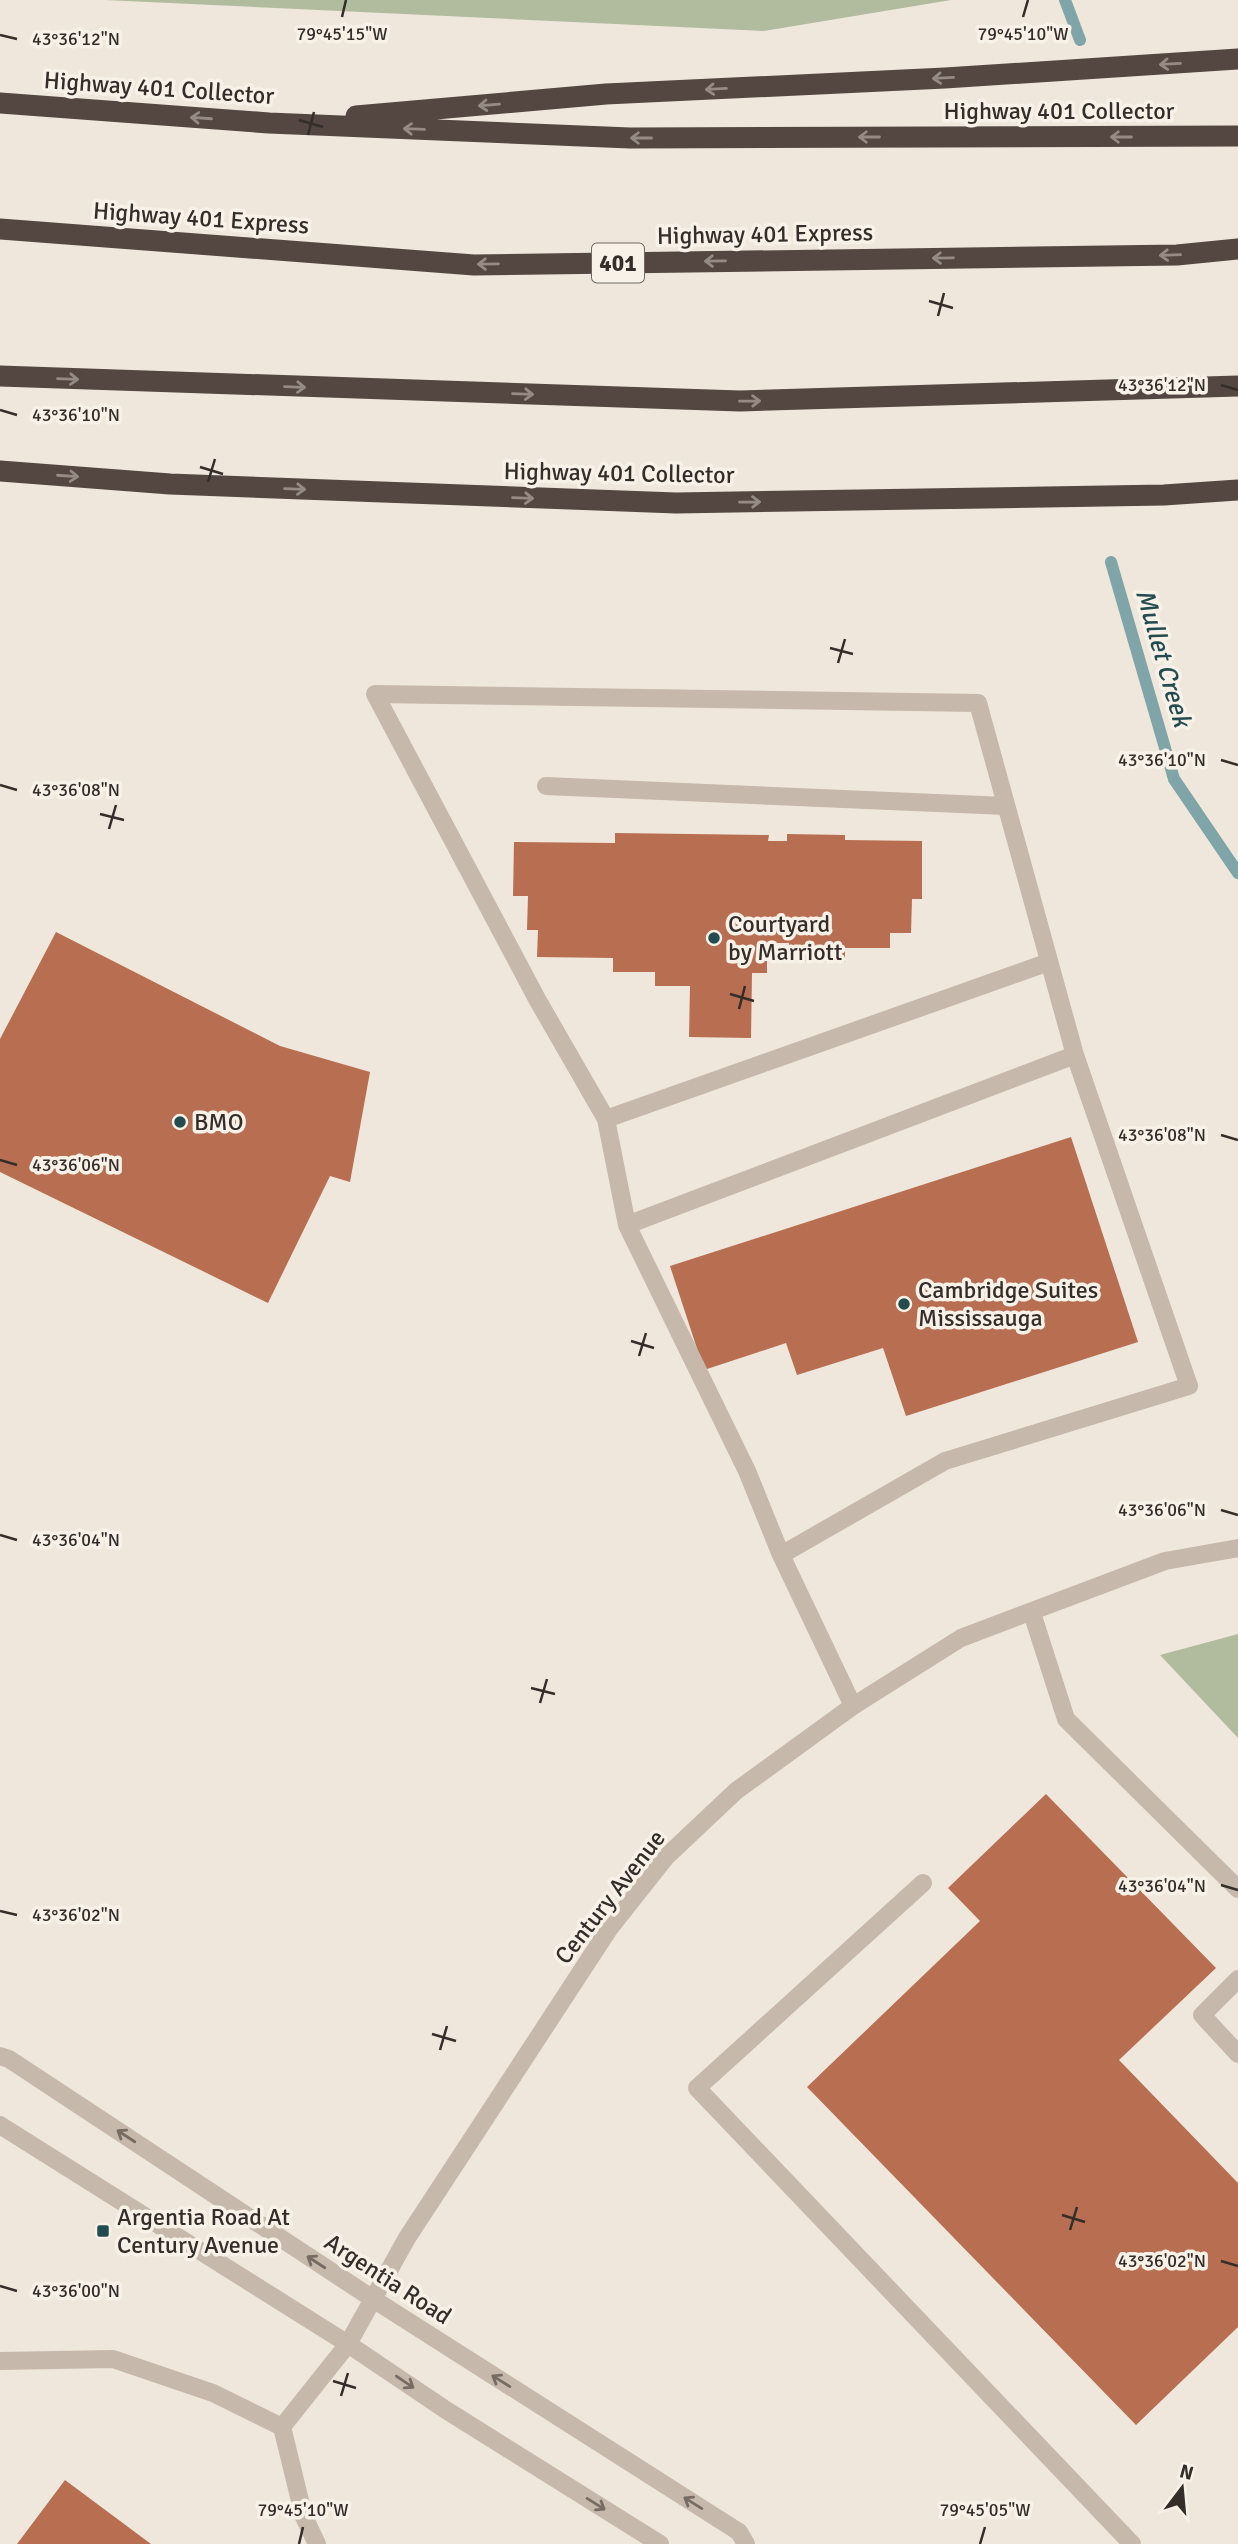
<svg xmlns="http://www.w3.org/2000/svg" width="1238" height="2544" viewBox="0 0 1238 2544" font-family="Signika,sans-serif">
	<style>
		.green { fill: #b1bc9e }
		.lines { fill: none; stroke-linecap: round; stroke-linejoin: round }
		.stream { stroke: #7fa5a9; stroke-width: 12 }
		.building { fill: #b86e51 }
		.service { stroke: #c6b8aa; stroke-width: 18 }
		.minor { stroke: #c6b8aa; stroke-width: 18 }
		.tertiary { stroke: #c6b8aa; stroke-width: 18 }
		.motorway { stroke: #544741; stroke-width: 21 }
		.oneway { stroke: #958b84 }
		.oneway2 { stroke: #766c63 }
		.ticks { fill: none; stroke: #342d29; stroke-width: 2.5 }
		.poi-dot { fill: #234c51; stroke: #f7f1e8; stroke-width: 2.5 }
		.labels { text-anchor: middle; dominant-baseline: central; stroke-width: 7; stroke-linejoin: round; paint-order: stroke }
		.shield { fill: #f7f1e8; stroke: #6e6862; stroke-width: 2 }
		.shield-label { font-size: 23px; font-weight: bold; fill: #342d29 }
		.street-label { font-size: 24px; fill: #342d29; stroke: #f7f1e8 }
		.poi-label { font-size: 24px; fill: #342d29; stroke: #f7f1e8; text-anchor: start }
		.water-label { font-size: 26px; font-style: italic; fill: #234c51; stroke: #f7f1e8 }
		.ticks-label { font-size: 18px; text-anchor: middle; fill: #342d29; stroke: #f7f1e8; stroke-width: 7; stroke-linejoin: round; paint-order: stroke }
	</style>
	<rect width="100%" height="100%" fill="#efe7dc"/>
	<path class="green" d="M105,0H951L764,31Z
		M1238,1634V1738L1160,1655Z"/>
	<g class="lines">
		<path class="stream" d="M1065,0L1080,40
			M1111,562L1174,779L1238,873"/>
	</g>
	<path class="building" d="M615,833L769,835L768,841H787V834L845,835V840L922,841V899H912L911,933H890V948H845V962L789,961V943H767V973H752L751,1038L689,1037L690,986H655V972H613V958L537,957L538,930H527L528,896H513L514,842L615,843Z
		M56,932L280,1046L370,1072L350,1182L330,1176L268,1303L0,1172V1039Z
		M1071,1137L1138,1342L906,1416L883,1348L797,1375L786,1343L704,1370L670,1266Z
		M1046,1794L1216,1968L1119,2060L1238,2183V2327L1136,2425L807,2087L980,1921L948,1888Z
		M65,2480L151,2544H17Z"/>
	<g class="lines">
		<path class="service" d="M546,786L1006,806
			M606,1119L1049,962
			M627,1225L1075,1055
			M781,1555L945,1461L1189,1386L1075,1055L978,703L375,694L537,999L606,1119L627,1225L747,1471L781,1555L853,1706
			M1032,1613L1066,1719L1238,1889
			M923,1883L697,2088L1132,2544
			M1238,1979L1202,2015L1238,2054
			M0,2361L113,2359L213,2393L282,2427L304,2517L317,2544
			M282,2427L348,2344"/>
		<path class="minor" d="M348,2344L407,2238L609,1929L666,1857L736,1791L853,1706L961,1638L1165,1561L1238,1548"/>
		<path class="tertiary" d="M0,2056L9,2059L373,2299L739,2532L746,2544
			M0,2125L348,2344L446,2410L660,2544"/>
		<path class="motorway" d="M0,103L269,123L630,138L1238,136
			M356,116L606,94L945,78L1238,59
			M0,229L474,265L1177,255L1238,249
			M0,376L740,401L1238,386
			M0,471L170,484L676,503L1164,495L1238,490"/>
	</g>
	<defs><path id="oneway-shaft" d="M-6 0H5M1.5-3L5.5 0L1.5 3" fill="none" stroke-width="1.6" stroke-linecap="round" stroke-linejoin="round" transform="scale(1.75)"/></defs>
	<g class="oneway">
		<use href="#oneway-shaft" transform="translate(1170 64) rotate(177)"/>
		<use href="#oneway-shaft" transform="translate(943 78) rotate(177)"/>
		<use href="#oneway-shaft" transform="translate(716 89) rotate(177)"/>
		<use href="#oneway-shaft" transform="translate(489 105) rotate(175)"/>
		<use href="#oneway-shaft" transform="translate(201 118) rotate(-176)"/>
		<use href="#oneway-shaft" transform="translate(414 129) rotate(-178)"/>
		<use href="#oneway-shaft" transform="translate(869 137) rotate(180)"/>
		<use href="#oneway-shaft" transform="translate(1121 137) rotate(180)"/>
		<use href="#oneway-shaft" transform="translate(641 138) rotate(180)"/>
		<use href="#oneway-shaft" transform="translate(1170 255) rotate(178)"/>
		<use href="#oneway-shaft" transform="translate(943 258) rotate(179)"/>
		<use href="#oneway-shaft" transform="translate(715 261) rotate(179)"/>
		<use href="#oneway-shaft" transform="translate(488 264) rotate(179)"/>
		<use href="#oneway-shaft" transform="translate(68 379) rotate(2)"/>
		<use href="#oneway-shaft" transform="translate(295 387) rotate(2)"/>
		<use href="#oneway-shaft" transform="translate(523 394) rotate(2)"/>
		<use href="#oneway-shaft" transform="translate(750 401) rotate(-1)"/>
		<use href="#oneway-shaft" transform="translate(68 476) rotate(4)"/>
		<use href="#oneway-shaft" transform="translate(295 489) rotate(2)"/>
		<use href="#oneway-shaft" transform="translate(523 498) rotate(2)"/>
		<use href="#oneway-shaft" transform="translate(750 502) rotate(-1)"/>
	</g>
	<g class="oneway2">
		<use href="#oneway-shaft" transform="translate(126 2136) rotate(-147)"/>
		<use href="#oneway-shaft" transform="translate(316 2262) rotate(-147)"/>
		<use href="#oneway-shaft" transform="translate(501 2381) rotate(-148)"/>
		<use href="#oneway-shaft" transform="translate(405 2382) rotate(34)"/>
		<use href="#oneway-shaft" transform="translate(693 2503) rotate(-148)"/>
		<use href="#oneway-shaft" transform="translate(596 2504) rotate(32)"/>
	</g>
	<path class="ticks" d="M342,17L346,0M1023,17L1028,0M0,35L17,39M299,120L323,127M308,135L314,112M929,301L953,308M938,316L944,293M1221,385L1238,390M0,410L17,415M200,467L223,474M208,482L215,459M830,648L853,654M838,663L845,639M1221,760L1238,765M0,785L17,790M100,814L124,820M109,829L116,805M730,994L754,1001M739,1009L745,986M1221,1135L1238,1140M0,1160L17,1165M631,1341L654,1348M639,1356L646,1333M1221,1510L1238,1515M0,1535L17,1540M531,1688L555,1694M540,1703L547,1679M1221,1885L1238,1890M0,1911L17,1915M432,2034L456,2041M440,2050L447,2026M1062,2215L1085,2222M1070,2230L1077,2207M1221,2261L1238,2266M0,2286L17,2291M333,2381L356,2388M341,2396L348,2373M299,2544L303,2527M980,2544L985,2527"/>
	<g class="poi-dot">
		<circle cx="714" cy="938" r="7"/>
		<circle cx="180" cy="1122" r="7"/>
		<circle cx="904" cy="1304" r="7"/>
		<rect x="96" y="2224" width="14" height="14" rx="3.5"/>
	</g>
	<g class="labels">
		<rect class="shield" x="592" y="243.5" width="52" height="39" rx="5"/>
		<g class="shield-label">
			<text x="618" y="263">401</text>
		</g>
		<g class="street-label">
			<text transform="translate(159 88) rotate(4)">Highway 401 Collector</text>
			<text x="1059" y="111">Highway 401 Collector</text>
			<text transform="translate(201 218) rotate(4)">Highway 401 Express</text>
			<text transform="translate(765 234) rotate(-1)">Highway 401 Express</text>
			<text transform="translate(619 473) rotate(1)">Highway 401 Collector</text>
			<text transform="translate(610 1897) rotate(-52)">Century Avenue</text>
			<text transform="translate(388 2279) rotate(33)">Argentia Road</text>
		</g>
		<g class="poi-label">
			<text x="728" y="924">Courtyard<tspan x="728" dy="28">by Marriott</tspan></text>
			<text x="194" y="1122">BMO</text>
			<text x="918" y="1290">Cambridge Suites<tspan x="918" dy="28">Mississauga</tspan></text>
			<text x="117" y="2217">Argentia Road At<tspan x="117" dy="28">Century Avenue</tspan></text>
		</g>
		<g class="water-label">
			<text transform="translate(1163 658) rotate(74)">Mullet Creek</text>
		</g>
	</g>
	<g class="ticks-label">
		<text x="342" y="40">79°45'15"W</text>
		<text x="1023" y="40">79°45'10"W</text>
		<text x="76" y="45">43°36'12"N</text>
		<text x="1162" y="391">43°36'12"N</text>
		<text x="76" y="421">43°36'10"N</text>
		<text x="1162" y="766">43°36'10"N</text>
		<text x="76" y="796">43°36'08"N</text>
		<text x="1162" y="1141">43°36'08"N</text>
		<text x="76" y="1171">43°36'06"N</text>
		<text x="1162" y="1516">43°36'06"N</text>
		<text x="76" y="1546">43°36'04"N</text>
		<text x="1162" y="1892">43°36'04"N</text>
		<text x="76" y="1921">43°36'02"N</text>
		<text x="1162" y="2267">43°36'02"N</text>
		<text x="76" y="2297">43°36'00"N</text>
		<text x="303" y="2516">79°45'10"W</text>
		<text x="985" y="2516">79°45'05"W</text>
	</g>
	<g transform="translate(1182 2488) rotate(16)" stroke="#f7f1e8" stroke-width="5" paint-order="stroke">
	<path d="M0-5L12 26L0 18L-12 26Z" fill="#342d29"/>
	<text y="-10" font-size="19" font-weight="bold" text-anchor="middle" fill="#342d29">N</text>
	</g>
</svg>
